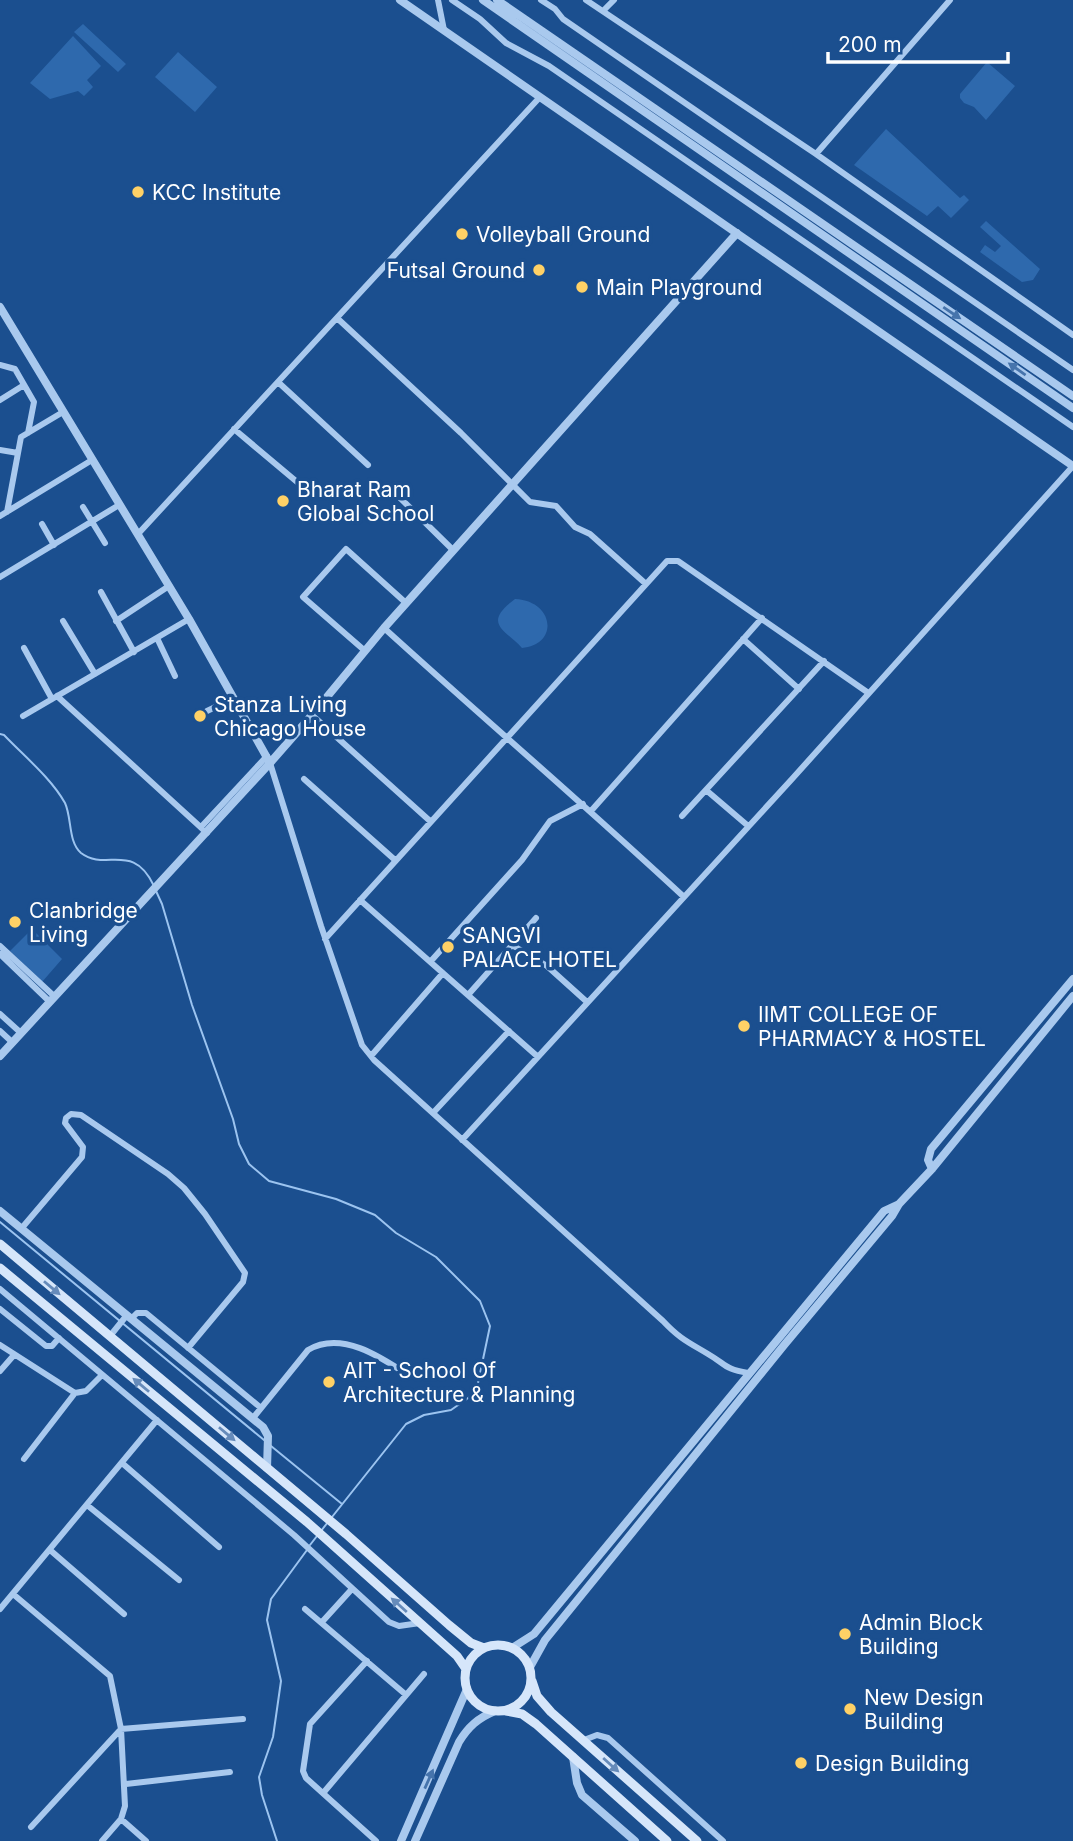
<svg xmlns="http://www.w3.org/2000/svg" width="1073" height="1841" viewBox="0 0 1073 1841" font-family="Inter,sans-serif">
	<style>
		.green { fill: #2e69ad }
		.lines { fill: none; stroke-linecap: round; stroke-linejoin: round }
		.stream { stroke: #9cc4f0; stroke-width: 2 }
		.minor { stroke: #a9c9ee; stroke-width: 6 }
		.tertiary { stroke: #a9c9ee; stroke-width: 8 }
		.secondary { stroke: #d6e6fa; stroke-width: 9 }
		.oneway { fill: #4674ac }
		.oneway2 { fill: #668bba }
		.poi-dot { fill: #ffd166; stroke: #1b4f8f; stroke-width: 2.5 }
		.labels { text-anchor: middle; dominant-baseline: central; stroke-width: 7; stroke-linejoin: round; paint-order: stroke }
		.poi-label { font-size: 21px; fill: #fff; stroke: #1b4f8f; text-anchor: start }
	</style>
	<rect width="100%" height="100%" fill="#1b4f8f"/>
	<path class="green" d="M83,24L126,64L118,72L74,32Z
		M73,36L101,66L87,80L93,87L84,96L78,91L50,99L30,83Z
		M178,52L217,87L195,112L155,77Z
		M987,62L1015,86L986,120L974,107L964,103L960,98V94Z
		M886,129L960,198L964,195L969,200L951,218L938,206L927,216L854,165Z
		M986,221L1040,269L1033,280L1022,282L980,252L985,245L995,252L1001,246L980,227Z
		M515,599C555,601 559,645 522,648C506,630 481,624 515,599Z
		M32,929L62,959L42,982L10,951Z"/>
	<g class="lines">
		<path class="stream" d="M0,734L4,735C24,756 51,778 65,803C72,818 68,842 81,853C106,872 133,841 154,886
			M156,891L162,904L192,1005L233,1119L239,1144L249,1164L269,1181L336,1199L375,1215L396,1233L436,1257L480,1301L490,1326L478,1383L471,1396L451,1410L424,1415L406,1424L332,1517
			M0,1222L264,1440
			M271,1446L342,1504
			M321,1531L328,1522
			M310,1545L317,1536
			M277,1841L262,1795L259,1777L273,1737L281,1681L267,1620L271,1599L307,1550"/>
		<path class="minor" d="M438,0L444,30
			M452,0L480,19L506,43L549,66L1073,427
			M541,0L555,9L563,19L1073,370
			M586,0L816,154L1073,335
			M603,11L614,0
			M816,154L950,0
			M337,318L461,433L530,502L556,506L575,527L590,534L646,584
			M0,365L15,369L34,402L28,433
			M278,382L368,465
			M0,400L24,385
			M234,429L309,492
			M0,450L18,453
			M389,487L453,550
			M83,507L105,543
			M7,512L21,437L63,412
			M0,516L92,460
			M42,524L54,545
			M138,534L540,97
			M0,577L119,505
			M101,592L134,652
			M63,621L95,674
			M116,621L169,586
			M384,628C483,718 585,805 684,897
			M157,638L175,676
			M743,639L799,689
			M24,648L52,699
			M364,650L303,597L346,549L406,603
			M57,696L207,833
			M207,711L234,698
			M312,715L430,821
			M23,716L189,619
			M270,763L321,926L362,1045L374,1060L663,1321C680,1339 688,1342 708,1354C727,1365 724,1369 748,1373
			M304,779L395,860
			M706,790L747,825
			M591,811L762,618
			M682,816L824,661
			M201,827L267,756
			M360,900L537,1056
			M325,939L667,561H678L867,692
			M512,945L547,966L587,1002
			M0,946L55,997
			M0,954L50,1002
			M431,961L522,860L550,821L583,804
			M468,995L536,918
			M0,1014L21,1033
			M0,1031L12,1042
			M371,1056L443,973
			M433,1113L509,1031
			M462,1140L792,779L1073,466
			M21,1229L82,1157L83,1147L65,1123L66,1118L71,1114L81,1115L168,1174L184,1188L205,1214L245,1273L243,1282L188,1348
			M0,1289L294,1535L389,1622L399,1626L420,1623
			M0,1309L46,1346H52L59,1338
			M131,1319L137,1313H146L261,1408
			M110,1336L127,1315
			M0,1345L75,1393L86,1391L102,1375
			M0,1371L14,1355
			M253,1418L308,1350C341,1330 381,1357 408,1375
			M24,1459L75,1393
			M122,1463L219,1547
			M87,1505L179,1580
			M50,1550L124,1614
			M13,1594L110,1676L121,1729L125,1806L121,1819L102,1841
			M0,1609L157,1420
			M305,1609L405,1694
			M322,1622L351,1590
			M367,1661L310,1724L303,1771L306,1778L376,1841
			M584,1740L597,1735L608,1738L723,1841
			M126,1784L230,1772
			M324,1792L424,1674
			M121,1819L146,1841
			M31,1827L121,1729L243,1719"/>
		<path class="tertiary" d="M400,0L1073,466
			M483,0L1073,408
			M497,0L1073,396
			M0,307L189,619L270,763
			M0,1056L270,763L312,715L384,628L737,233
			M932,1169L928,1160L931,1149L1073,979
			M0,1211L263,1427L268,1436L267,1468
			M512,1648L534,1634L884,1211L899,1204
			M530,1667L545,1640L785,1344L892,1216L899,1204L932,1169L1073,996
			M573,1757L577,1783L582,1795L635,1841
			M401,1841L467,1689
			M415,1841L459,1742C468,1727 478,1718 495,1711"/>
		<path class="secondary" d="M0,1244L346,1534L449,1625L471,1643L484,1648
			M0,1268L307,1522L457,1656L466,1669
			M465 1678a33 33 0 1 1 66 0a33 33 0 1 1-66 0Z
			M532,1681L537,1696L551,1712L697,1841
			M506,1711L522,1714L536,1724L667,1841"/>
	</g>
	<defs><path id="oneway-solid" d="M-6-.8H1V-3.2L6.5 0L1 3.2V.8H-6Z" transform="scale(1.75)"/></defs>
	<g class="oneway">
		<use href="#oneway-solid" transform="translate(952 313) rotate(34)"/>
		<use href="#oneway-solid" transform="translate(1017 369) rotate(-145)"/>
		<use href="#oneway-solid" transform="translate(429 1779) rotate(-66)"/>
	</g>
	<g class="oneway2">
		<use href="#oneway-solid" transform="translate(52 1288) rotate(40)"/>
		<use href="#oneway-solid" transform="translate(141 1385) rotate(-140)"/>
		<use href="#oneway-solid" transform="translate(227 1434) rotate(40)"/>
		<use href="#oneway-solid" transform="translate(399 1605) rotate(-138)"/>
		<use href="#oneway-solid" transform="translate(611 1765) rotate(42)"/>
	</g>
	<g class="poi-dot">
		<circle cx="138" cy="192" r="7"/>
		<circle cx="462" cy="234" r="7"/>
		<circle cx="539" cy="270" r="7"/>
		<circle cx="582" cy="287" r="7"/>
		<circle cx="283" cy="501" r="7"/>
		<circle cx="200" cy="716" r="7"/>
		<circle cx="15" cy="922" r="7"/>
		<circle cx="448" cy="947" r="7"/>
		<circle cx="744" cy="1026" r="7"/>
		<circle cx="329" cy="1382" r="7"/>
		<circle cx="845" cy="1634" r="7"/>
		<circle cx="850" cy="1709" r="7"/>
		<circle cx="801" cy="1763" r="7"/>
	</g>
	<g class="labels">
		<g class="poi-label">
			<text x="152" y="192">KCC Institute</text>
			<text x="476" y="234">Volleyball Ground</text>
			<text x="525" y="270" text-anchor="end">Futsal Ground</text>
			<text x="596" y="287">Main Playground</text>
			<text x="297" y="489">Bharat Ram<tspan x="297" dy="24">Global School</tspan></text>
			<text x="214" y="704">Stanza Living<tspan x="214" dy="24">Chicago House</tspan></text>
			<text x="29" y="910">Clanbridge<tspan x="29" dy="24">Living</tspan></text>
			<text x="462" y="935">SANGVI<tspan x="462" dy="24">PALACE HOTEL</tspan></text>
			<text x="758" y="1014">IIMT COLLEGE OF<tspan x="758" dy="24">PHARMACY &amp; HOSTEL</tspan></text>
			<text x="343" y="1370">AIT - School Of<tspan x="343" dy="24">Architecture &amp; Planning</tspan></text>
			<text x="859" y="1622">Admin Block<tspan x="859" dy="24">Building</tspan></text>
			<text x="864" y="1697">New Design<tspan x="864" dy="24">Building</tspan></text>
			<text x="815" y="1763">Design Building</text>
		</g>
	</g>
	<path d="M828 52v10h180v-10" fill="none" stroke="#ffffff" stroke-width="3.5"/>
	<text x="838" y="52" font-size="21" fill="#ffffff" stroke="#1b4f8f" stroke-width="5" paint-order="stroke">200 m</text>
</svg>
